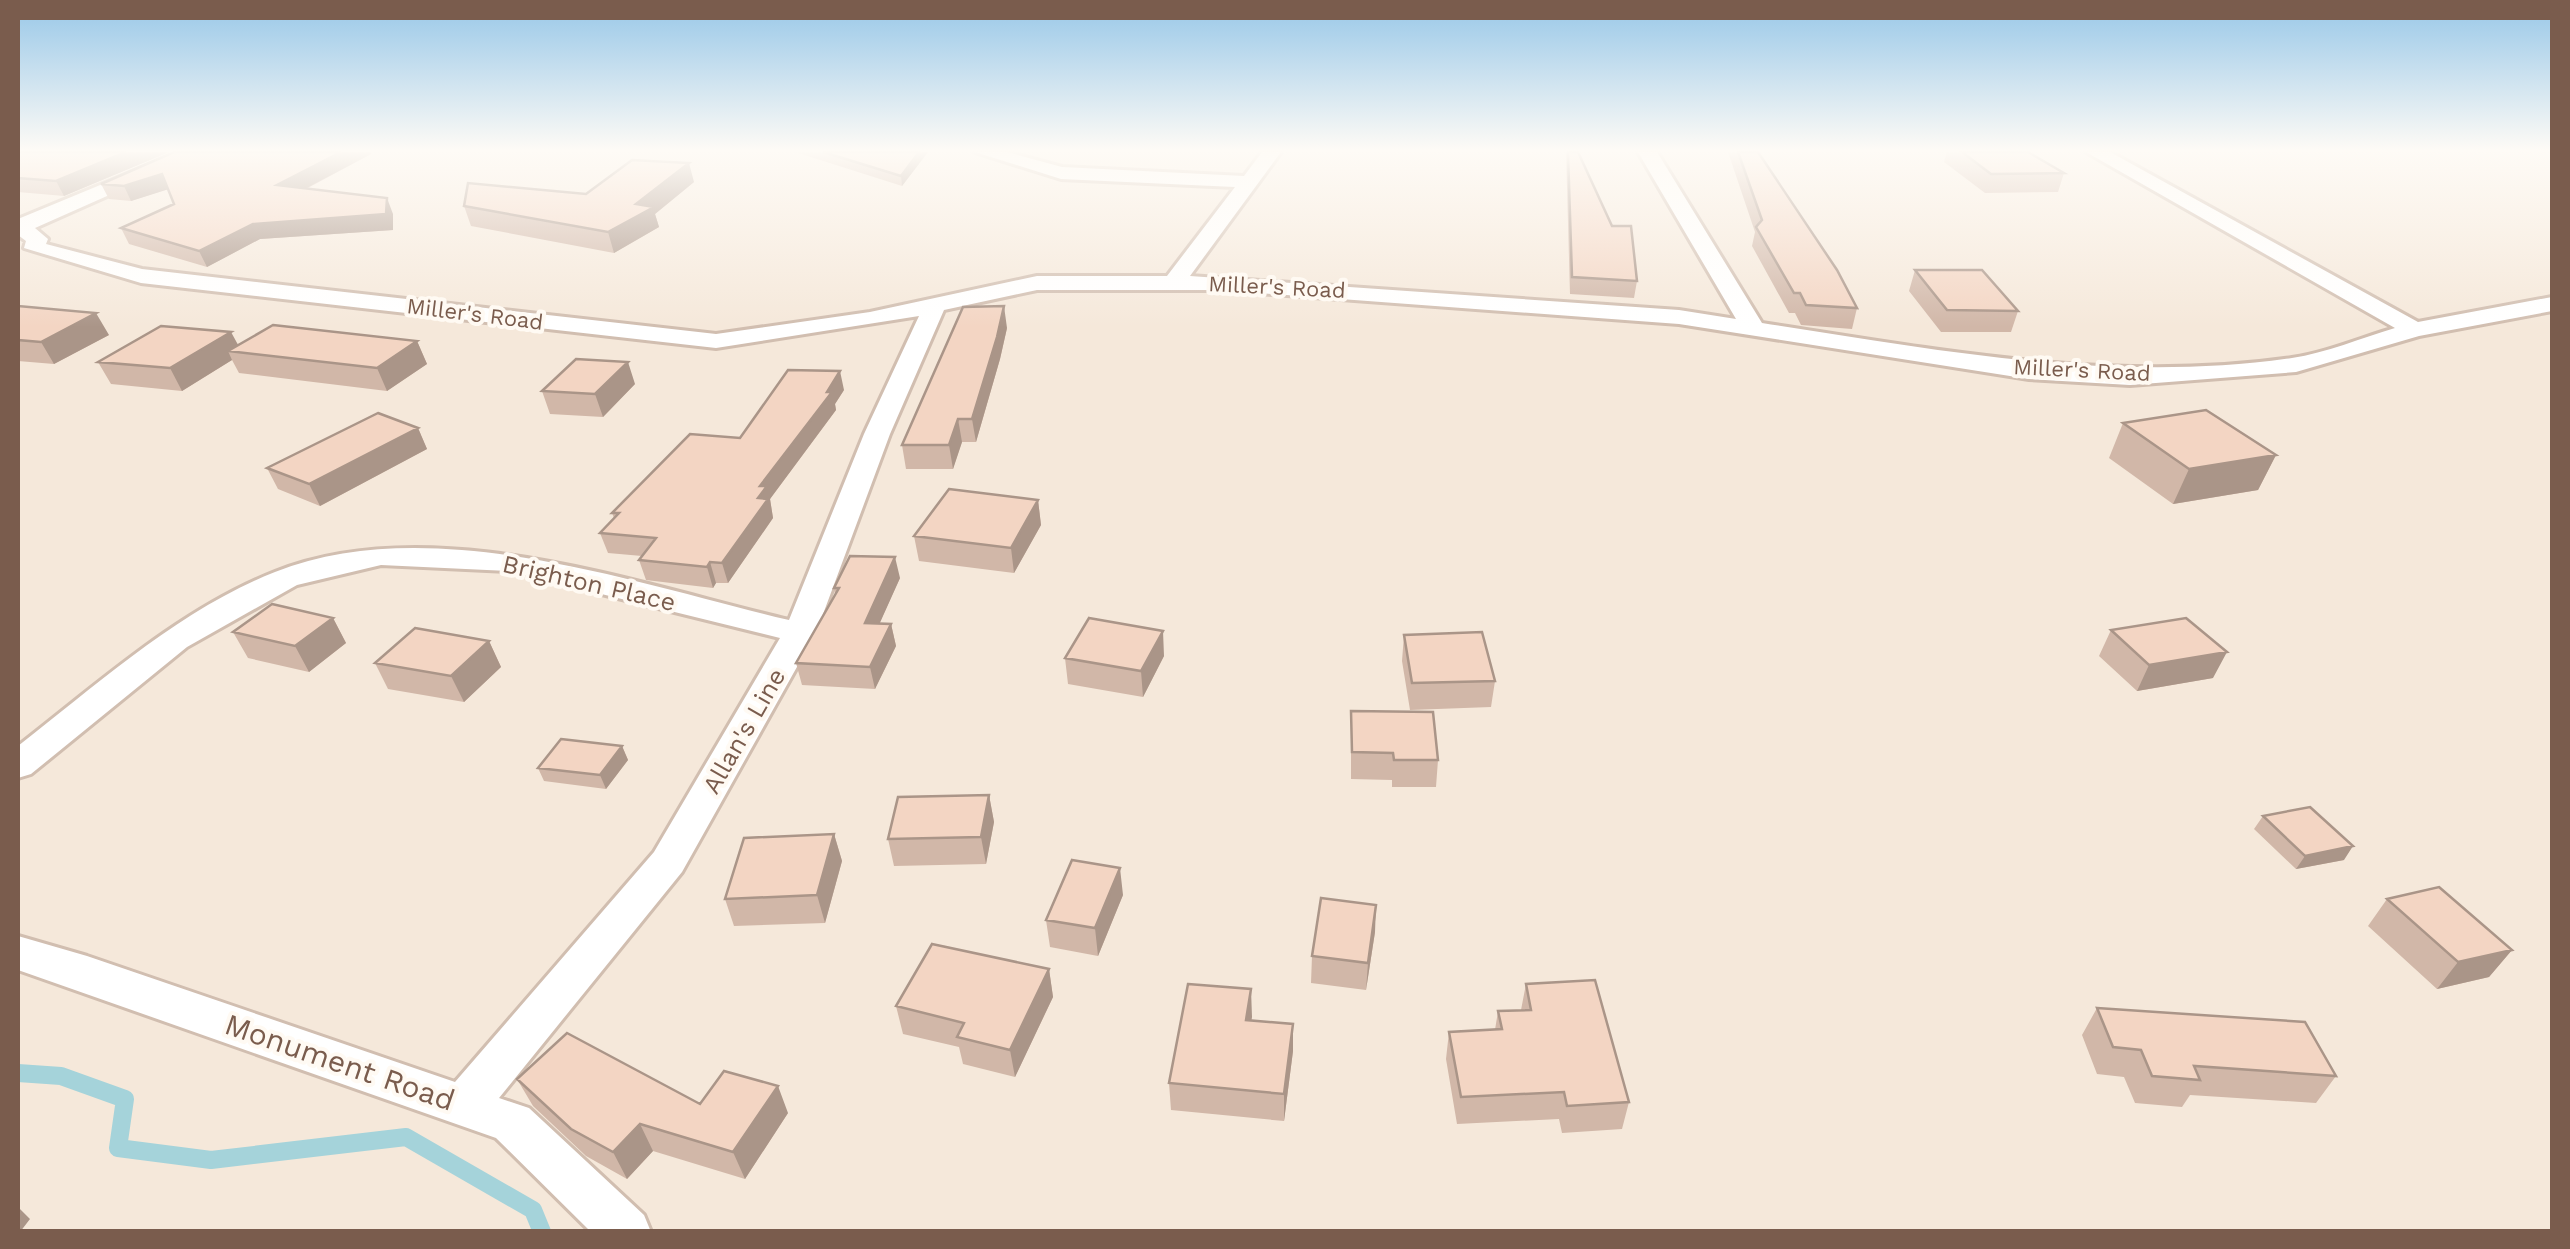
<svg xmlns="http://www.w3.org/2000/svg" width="2570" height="1249" viewBox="0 0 2570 1249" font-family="'Work Sans',sans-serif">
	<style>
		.residential { fill: #f5e8da }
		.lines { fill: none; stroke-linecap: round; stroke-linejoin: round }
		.stream { stroke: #a5d3da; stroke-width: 18 }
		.street-casing { stroke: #d1beb0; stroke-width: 6 }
		.street { fill: #fff; fill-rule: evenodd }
		.wall { fill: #d1b7a8 }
		.shaded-wall { fill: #aa9588 }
		.building { fill: #f3d5c3; stroke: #aa9588; stroke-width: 2.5 }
		.labels { text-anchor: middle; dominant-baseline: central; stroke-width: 8; stroke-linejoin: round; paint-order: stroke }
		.far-street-label { font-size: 22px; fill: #7a5c4d; stroke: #fffaf3 }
		.street-label { font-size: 25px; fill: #7a5c4d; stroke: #fffaf3 }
		.near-street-label { font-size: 30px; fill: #7a5c4d; stroke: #fffaf3 }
	</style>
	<rect width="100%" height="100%" fill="#fdf6ec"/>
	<path class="residential" d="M18,152H2552V1231H18Z"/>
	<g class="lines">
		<path class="stream" d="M18,1073L61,1076L125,1099L118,1148L211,1160L406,1137L533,1210L542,1232"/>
		<g class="street-casing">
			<path id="street" d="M180,152H206L35,228L48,239L46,244L142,269L716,334L870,312L1037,276H1167L1235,187L1061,179L975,152H1007L1062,167L1244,176L1262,152H1281L1190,276L1679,310L1736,319L1638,152H1657L1762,323C1938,350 2113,384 2292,358C2326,353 2361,338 2395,328L2086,152H2110L2418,322L2552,297V311L2419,336L2296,372L2130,385L2029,379L1679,324L1218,290H1037L944,310L890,434L816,633L682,872L499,1098L529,1108L644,1215L651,1232H591L496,1138L18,970V936L87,956L455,1082L654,852L780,638L508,571L381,565L297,585L187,647L31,774L18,778V746C98,684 179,610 275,572C431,510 633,583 789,620L864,434L919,316L716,348L141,283L24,248L26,241L18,235V219Z"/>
		</g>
		<use href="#street" class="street"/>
	</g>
	<path class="wall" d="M18,152H169L64,196L18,192Z
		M174,152H370L371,154L306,189L393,214V230L260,239L207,267L129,244L121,228L174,204L168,189L131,201L109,199L101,184Z
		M795,152H928L902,186Z
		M1566,152H1578L1637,281L1634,298L1570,294Z
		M1728,152H1758L1857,308L1852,329L1801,325L1795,313H1789L1752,246L1755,232Z
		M1947,152H2028L2064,173L2058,192L1985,193L1944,162Z
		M694,182L655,214L659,227L614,253L471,226L464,206Z
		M1915,270L2018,311L2011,332H1941L1909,291Z
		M18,306L109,335L54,364L18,361Z
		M1007,328L1000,359L976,442H962L953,469H906L902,445Z
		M417,341L427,364L387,391L239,373L232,360L182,391L111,384L98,362L238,345Z
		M635,384L603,417L550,414L542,391Z
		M844,390L835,404L836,410L770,499L773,518L728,583H716L713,588L646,580L639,560L642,556L608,553L600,533L614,518L612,513L740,438Z
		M2123,423L2276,455L2258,490L2173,504L2109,458Z
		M418,428L427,449L320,506L278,489L267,468Z
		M1038,500L1041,525L1014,573L919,561L914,536Z
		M900,578L879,624H891L896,646L875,689L802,685L796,663L835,594L834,588Z
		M333,618L346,643L309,672L248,658L233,632Z
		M2111,630L2213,678L2137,691L2099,656Z
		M1404,635L1495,681L1491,707L1410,710L1402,661Z
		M489,641L501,667L464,702L388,689L375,663Z
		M1164,656L1143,697L1068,684L1065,658Z
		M1351,711L1438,760L1436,787H1392V780L1351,779Z
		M622,746L628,760L606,789L544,781L538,768Z
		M989,795L994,822L986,864L894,866L888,839Z
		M2263,816L2344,860L2296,869L2254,829Z
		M834,834L842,861L825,923L734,926L725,899Z
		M1123,895L1098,956L1050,947L1046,920Z
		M2387,899L2512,950L2489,977L2437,989L2368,926Z
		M1375,932L1366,990L1311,983L1312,956Z
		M1049,969L1053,997L1015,1077L963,1064L959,1047L903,1034L896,1006Z
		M1526,984L1629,1102L1622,1129L1562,1133L1559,1119L1457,1124L1446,1059L1449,1032L1495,1030L1498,1011L1521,1010Z
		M2097,1008L2336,1076L2316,1103L2190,1095L2182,1107L2135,1103L2124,1077L2097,1074L2082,1035Z
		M1252,1017L1251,1020L1293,1024V1051L1284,1121L1171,1110L1169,1083Z
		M517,1079L700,1104L788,1113L745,1179L653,1151L627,1179L586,1156L533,1106Z"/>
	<path class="shaded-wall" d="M126,152H169L64,196L56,181Z
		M341,152H370L371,154L284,200L277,185Z
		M919,152H928L902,186L901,176Z
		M689,163L694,182L655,214L659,227L614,253L608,232L636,204Z
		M162,174L169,189L131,201L124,186Z
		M387,198L393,214V230L260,239L207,267L199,251L253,224Z
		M1004,306L1007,328L1000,359L976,442L972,419Z
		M96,313L109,335L54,364L41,342Z
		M231,332L242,352L228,351L232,360L182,391L170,368Z
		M417,341L427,364L387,391L377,368Z
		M628,362L635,384L603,417L595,394Z
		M840,371L844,390L835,404L836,410L770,499L773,518L728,583L722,563L758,498L760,486Z
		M958,419L962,442L953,469L949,445Z
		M418,428L427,449L320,506L309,484Z
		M2276,455L2258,490L2173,504L2189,469Z
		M1038,500L1041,525L1014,573L1011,548Z
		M895,557L900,578L870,645L865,623Z
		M710,562L716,583L713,588L707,567Z
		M333,618L346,643L309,672L295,646Z
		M891,624L896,646L875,689L870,667Z
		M1163,631L1164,656L1143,697L1141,671Z
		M489,641L501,667L464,702L451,676Z
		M2227,652L2213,678L2137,691L2149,665Z
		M622,746L628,760L606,789L600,775Z
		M989,795L994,822L986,864L981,837Z
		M834,834L842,861L825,923L817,895Z
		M2353,846L2344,860L2296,869L2305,856Z
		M1120,868L1123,895L1098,956L1095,928Z
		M1376,905L1375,932L1366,990L1368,963Z
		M2512,950L2489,977L2437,989L2458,962Z
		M1049,969L1053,997L1015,1077L1010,1050Z
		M1251,989L1252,1017L1246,1047V1020Z
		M1293,1024V1051L1284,1121V1094Z
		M778,1086L788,1113L745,1179L733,1152Z
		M640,1124L653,1151L627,1179L613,1152Z
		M18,1207L30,1219L20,1232H18Z"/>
	<path class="building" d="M18,152H126L56,181L18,178Z
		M174,152H341L277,185L387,198L386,214L253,224L199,251L121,228L174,204L162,174L124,186L101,184Z
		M823,152H919L901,176Z
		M1568,152H1578L1612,226H1631L1637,281L1572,277Z
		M1738,152H1758L1837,270L1857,308L1806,305L1800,293H1794L1756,227L1762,220Z
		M1962,152H2028L2064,173L1991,174Z
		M632,160L689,163L636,204L654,207L608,232L464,206L468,183L586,194Z
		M1915,270H1982L2018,311L1947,310Z
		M18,306L96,313L41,342L18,340Z
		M1004,306L997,337L972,419H958L949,445H902L963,307Z
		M273,325L417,341L377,368L228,351Z
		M161,326L231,332L170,368L98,362Z
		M576,359L628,362L595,394L542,391Z
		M788,370L840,371L827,392H832L760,486H767L758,498L768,499L722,563L710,562L707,567L639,560L656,538L600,533L619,513H612L690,434L740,438Z
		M2206,410L2276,455L2189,469L2123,423Z
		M378,413L418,428L309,484L267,468Z
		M949,489L1038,500L1011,548L914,536Z
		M850,556L895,557L865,623L891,624L870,667L796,663L839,588H834Z
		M272,604L333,618L295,646L233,632Z
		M1089,618L1163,631L1141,671L1065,658Z
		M2186,618L2227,652L2149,665L2111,630Z
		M415,628L489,641L451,676L375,663Z
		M1482,632L1495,681L1412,683L1404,635Z
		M1351,711L1433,712L1438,760H1394L1393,753L1352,752Z
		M561,739L622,746L600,775L538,768Z
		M989,795L981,837L888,839L898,797Z
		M2310,807L2353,846L2305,856L2263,816Z
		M834,834L817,895L725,899L744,838Z
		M1072,860L1120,868L1095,928L1046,920Z
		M2439,887L2512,950L2458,962L2387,899Z
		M1321,898L1376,905L1368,963L1312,956Z
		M932,944L1049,969L1010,1050L957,1037L964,1023L896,1006Z
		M1595,980L1629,1102L1567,1106L1564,1092L1461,1097L1449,1032L1502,1029L1498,1011L1531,1010L1526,984Z
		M1188,984L1251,989L1246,1020L1293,1024L1284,1094L1169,1083Z
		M2097,1008L2305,1022L2336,1076L2194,1066L2200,1080L2152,1076L2141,1050L2113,1047Z
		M567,1033L700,1104L724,1071L778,1086L733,1152L640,1124L613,1152L571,1129L517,1079Z"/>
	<linearGradient id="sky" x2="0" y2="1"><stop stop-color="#97c7e8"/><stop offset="0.46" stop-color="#fefbf6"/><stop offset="1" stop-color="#fefbf6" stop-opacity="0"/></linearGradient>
	<rect width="2570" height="327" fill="url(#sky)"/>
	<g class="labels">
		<g class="far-street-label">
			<text transform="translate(1277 287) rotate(3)">Miller's Road</text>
			<text transform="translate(475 314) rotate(7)">Miller's Road</text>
			<text transform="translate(2082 370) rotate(3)">Miller's Road</text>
		</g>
		<g class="street-label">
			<text transform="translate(589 583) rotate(13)">Brighton Place</text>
			<text transform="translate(744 731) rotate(-60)">Allan's Line</text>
		</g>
		<g class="near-street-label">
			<text transform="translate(340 1062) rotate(19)">Monument Road</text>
		</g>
	</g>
	<rect width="2570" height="1249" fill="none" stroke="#7a5c4d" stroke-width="40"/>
</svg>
